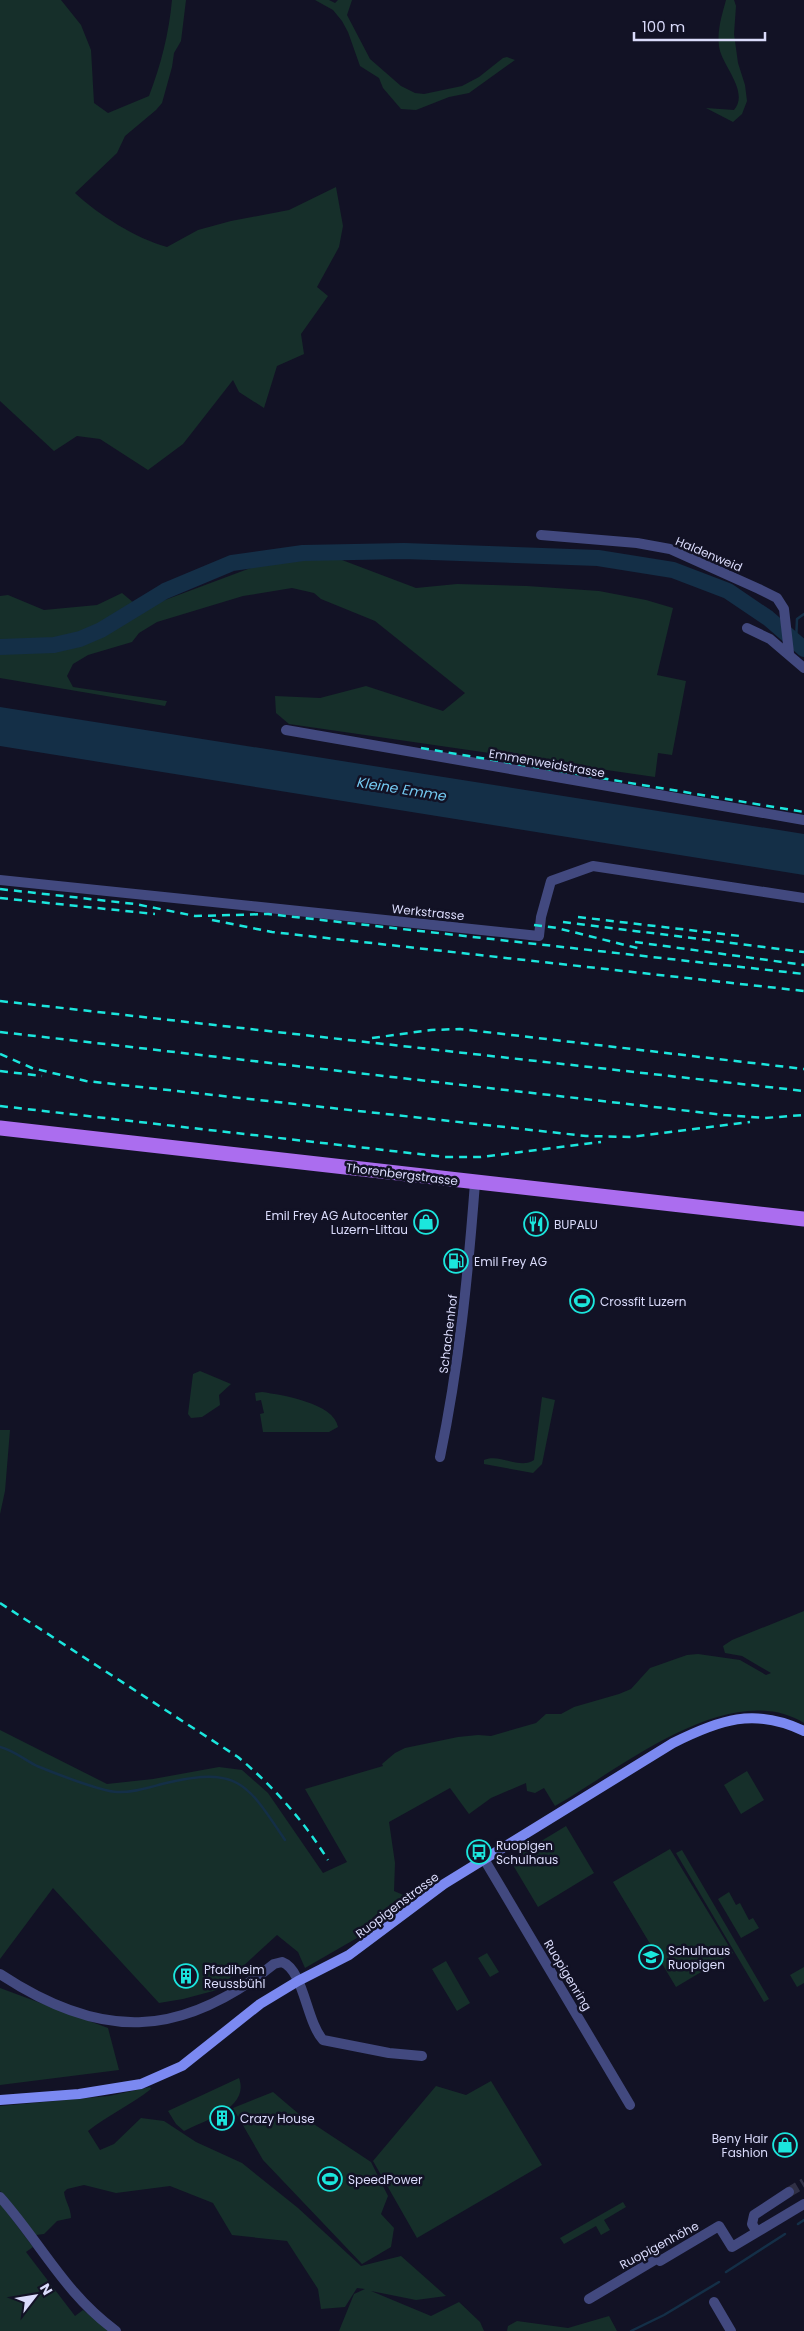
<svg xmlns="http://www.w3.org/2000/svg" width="804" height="2331" viewBox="0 0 804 2331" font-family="Poppins,sans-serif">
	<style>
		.green { fill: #162f2a }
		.water { fill: #142f47 }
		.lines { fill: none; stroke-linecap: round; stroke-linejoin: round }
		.stream { stroke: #142f47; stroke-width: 2.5 }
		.river { stroke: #142f47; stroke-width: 16 }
		.street-tunnel { stroke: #303045; stroke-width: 10; stroke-dasharray: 10 5; stroke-linecap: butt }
		.street { stroke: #42497f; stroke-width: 10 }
		.secondary { stroke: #7b89f1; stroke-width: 10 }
		.primary { stroke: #ab6def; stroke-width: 15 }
		.rail { stroke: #1be6dd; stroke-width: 2.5; stroke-dasharray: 8 6; stroke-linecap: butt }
		.labels { text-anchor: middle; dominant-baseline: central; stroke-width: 5; stroke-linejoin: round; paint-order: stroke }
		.street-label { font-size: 12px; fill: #dadbfb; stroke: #121225 }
		.poi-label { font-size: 12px; fill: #dadbfb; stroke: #121225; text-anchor: start }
		.water-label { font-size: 14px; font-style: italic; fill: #73c8f0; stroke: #121225 }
	</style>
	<rect width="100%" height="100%" fill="#121225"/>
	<path class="green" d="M0,0H61L81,25L91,50L94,103L108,113L149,96C161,65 169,33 172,0H186L181,41L174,53L172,67L162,103L156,110L125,136L117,153L75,193C97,214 137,239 167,247L198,230L231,221L289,210L336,187L343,226L339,247L317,287L328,296L301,334L304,354L277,366L264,408L239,392L233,380L183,444L148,470L100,439L77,436L54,451L0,401Z
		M315,0H329L335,3L338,0H352L347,15L370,59L401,86L415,93L424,94L462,86L479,77L503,58L507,57L515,60L469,93L449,97L416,110L401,109L383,88L379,78L360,66L348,32L342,21L333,10Z
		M726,0H734L736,6L734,34L738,63L745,85L747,101L742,114L733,122L706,108L734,110C750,91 721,65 719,46C717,30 722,15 726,0Z
		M334,557L416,588L457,584L527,586L599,591L646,600L673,608L657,675L686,681L672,755L658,753L655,777L289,724L276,713L275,696L320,698L366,686L443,711L465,693L375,621L321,599L314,593L292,588L243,596L157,622L139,633L132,642L88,655L73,664L67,676L73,687L167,701L165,706L0,678V596L8,595L44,610L97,605L122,593L141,609L256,566Z
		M200,1371L231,1384L219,1395L220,1405L202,1417L191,1418L188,1414L193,1374Z
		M262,1392C282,1395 334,1403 338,1427L329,1432H263L260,1414L264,1413L261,1400L256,1401L255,1393Z
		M542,1397L555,1400L542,1464L533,1473L484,1464V1460C499,1453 520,1470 534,1460Z
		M0,1430H10L5,1491L0,1514Z
		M804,1611V1723C729,1677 619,1770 555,1806L544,1788L535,1793L527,1791L526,1783L491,1798L469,1814L450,1788L389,1822L395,1863L394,1891L408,1897L357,1938L305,1968L298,1952L277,1935L217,1990L183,1999L159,2003L53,1888L0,1959V1730L107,1784L153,1779L219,1767L242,1770L268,1793L323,1873L347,1862L305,1789L383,1766L382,1764L395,1753L405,1748L458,1737L478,1735L491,1736L536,1723L546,1714H561L574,1707L619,1694L631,1689L650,1668L687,1655L698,1654L740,1660L766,1675L771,1673L742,1656L725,1653L723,1646L732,1640Z
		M747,1771L764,1800L741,1814L724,1785Z
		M566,1826L594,1873L538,1907L510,1860Z
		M670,1849L733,1953L676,1987L613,1882Z
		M682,1850L769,1999L764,2002L676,1853Z
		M729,1892L736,1905L740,1903L749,1920L753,1918L759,1928L741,1938L718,1899Z
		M487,1953L499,1972L490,1977L478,1958Z
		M446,1961L470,2003L457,2011L432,1969Z
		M804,1967V1983L797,1987L790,1975Z
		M0,1988L108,2028L119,2070L0,2085Z
		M239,2078C250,2108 205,2120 184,2131L176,2124L168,2111Z
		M491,2081L542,2165L417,2238L373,2161L436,2086L466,2095Z
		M150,2087L151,2089C131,2105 108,2115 88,2131L100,2150L114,2144L141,2118L164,2121L196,2142L242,2163L298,2208L361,2266L401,2256L446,2296L416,2300L371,2291L431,2316L459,2302L480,2322L484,2331H339L354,2294L365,2289L357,2288L345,2307L321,2309L318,2289L287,2241L232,2235L213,2203L170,2186L116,2193L84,2185L67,2189L64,2192C65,2201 71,2208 71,2218L57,2221L44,2234L36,2235L0,2191V2106L109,2096Z
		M273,2092L300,2115L371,2162L388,2196L381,2214L394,2228L391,2247L362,2264L263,2160L233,2108Z
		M623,2202L626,2207L604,2220L610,2230L601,2235L596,2226L564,2244L560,2238Z
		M0,2203L33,2247L26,2252L75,2316L83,2310L110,2331H0Z
		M609,2316L617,2331H507L508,2326L517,2321L568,2328Z"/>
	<path class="water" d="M0,707L804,834V875L0,746Z"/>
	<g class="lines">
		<path class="stream" d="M796,642L797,619L804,614
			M0,1747C13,1750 25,1760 37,1766C54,1773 100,1791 117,1792C133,1793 150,1787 166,1783C238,1766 247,1783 285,1840
			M798,2224L804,2220
			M726,2272L785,2234
			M631,2331L664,2315L719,2282"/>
		<path class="river" d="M0,647L54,645L80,639L101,630L165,591L232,563L303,553L404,551L598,558L673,570L728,591L768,618L804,649"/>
		<path class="street-tunnel" d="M789,2192L804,2183"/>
		<path class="street" d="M541,535L637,543L670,549L759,589L777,598L784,609L789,653
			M747,628L770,639L804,668
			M286,730L804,820
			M0,880L539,936L541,917L551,881L593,866L804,898
			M440,1457C459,1366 468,1275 475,1183
			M484,1859L630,2105
			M0,1974C100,2040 179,2040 274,1964L282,1962C304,1970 306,2021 323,2040L389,2053L422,2056
			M0,2197C41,2243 64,2293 116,2331
			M757,2232L752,2224L754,2215L789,2192
			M589,2299L658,2258L660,2261L719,2226L732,2247L804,2204
			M714,2302L731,2331"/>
		<path class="secondary" d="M0,2100L79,2094L141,2084L182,2066L260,2004L298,1981L349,1955L444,1884L673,1743C719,1720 754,1707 804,1731"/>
		<path class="primary" d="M0,1128L804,1219"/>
		<path class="rail" d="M421,748L804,812
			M0,889L135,904L195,916L268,914L804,974
			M0,898L155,914
			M578,917L740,936
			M212,920L272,932L804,991
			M563,922L804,952
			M534,925L557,928L641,949
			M635,942L804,965
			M0,1001L804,1091
			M0,1032L724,1115L765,1118L804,1115
			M372,1038L431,1030L460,1029L804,1069
			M0,1054L32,1068L86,1081L586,1136L631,1137L750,1122
			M0,1071L42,1076
			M0,1106L445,1157H481L601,1142
			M0,1603L238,1757C274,1787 303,1820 328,1860"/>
	</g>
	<defs>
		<g id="shop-ring" transform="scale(1.25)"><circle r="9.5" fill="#121225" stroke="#1be6dd" stroke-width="1.5"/><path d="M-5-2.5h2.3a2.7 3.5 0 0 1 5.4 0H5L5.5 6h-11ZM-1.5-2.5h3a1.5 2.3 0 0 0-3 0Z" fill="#1be6dd"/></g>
		<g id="restaurant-ring" transform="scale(1.25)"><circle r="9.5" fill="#121225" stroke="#1be6dd" stroke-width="1.5"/><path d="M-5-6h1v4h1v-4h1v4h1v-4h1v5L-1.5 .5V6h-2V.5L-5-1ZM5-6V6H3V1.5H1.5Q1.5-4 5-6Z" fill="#1be6dd"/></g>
		<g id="fuel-ring" transform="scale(1.25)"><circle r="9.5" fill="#121225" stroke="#1be6dd" stroke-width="1.5"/><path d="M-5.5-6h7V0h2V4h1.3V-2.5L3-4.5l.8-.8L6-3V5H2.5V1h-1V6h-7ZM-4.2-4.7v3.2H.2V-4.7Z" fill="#1be6dd"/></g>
		<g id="stadium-ring" transform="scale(1.25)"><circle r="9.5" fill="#121225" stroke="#1be6dd" stroke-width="1.5"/><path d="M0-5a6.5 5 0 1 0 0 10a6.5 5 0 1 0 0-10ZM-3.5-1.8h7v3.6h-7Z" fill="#1be6dd"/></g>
		<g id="bus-ring" transform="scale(1.25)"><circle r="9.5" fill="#121225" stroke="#1be6dd" stroke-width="1.5"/><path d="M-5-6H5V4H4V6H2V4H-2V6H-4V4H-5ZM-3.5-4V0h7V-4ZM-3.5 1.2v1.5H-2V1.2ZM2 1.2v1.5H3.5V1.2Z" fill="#1be6dd"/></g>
		<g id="school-ring" transform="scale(1.25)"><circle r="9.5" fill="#121225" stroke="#1be6dd" stroke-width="1.5"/><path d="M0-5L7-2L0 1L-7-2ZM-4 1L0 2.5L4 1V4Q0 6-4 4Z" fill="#1be6dd"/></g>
		<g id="building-ring" transform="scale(1.25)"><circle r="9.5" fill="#121225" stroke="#1be6dd" stroke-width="1.5"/><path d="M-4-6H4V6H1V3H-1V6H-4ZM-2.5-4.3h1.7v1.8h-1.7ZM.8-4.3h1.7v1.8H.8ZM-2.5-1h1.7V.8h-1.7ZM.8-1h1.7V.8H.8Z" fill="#1be6dd"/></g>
	</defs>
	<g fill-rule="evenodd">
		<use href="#shop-ring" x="426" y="1222"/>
		<use href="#restaurant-ring" x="536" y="1224"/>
		<use href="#fuel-ring" x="456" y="1261"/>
		<use href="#stadium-ring" x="582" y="1301"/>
		<use href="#bus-ring" x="479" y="1852"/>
		<use href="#school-ring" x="651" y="1957"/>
		<use href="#building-ring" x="186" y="1976"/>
		<use href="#building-ring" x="222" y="2118"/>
		<use href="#shop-ring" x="785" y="2145"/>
		<use href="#stadium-ring" x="330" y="2179"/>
	</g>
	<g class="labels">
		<g class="street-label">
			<text transform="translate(709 554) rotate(23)">Haldenweid</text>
			<text transform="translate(547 763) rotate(10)">Emmenweidstrasse</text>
			<text transform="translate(428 912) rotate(6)">Werkstrasse</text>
			<text transform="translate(402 1174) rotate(7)">Thorenbergstrasse</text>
			<text transform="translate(448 1334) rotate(-83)">Schachenhof</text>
			<text transform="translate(397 1905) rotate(-37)">Ruopigenstrasse</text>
			<text transform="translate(568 1975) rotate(59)">Ruopigenring</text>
			<text transform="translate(659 2245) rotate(-28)">Ruopigenhöhe</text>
		</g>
		<g class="poi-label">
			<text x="408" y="1215" text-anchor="end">Emil Frey AG Autocenter<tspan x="408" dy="14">Luzern-Littau</tspan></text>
			<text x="554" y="1224">BUPALU</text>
			<text x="474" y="1261">Emil Frey AG</text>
			<text x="600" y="1301">Crossfit Luzern</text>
			<text x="496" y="1845">Ruopigen<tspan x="496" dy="14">Schulhaus</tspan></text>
			<text x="668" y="1950">Schulhaus<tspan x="668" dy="14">Ruopigen</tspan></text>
			<text x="204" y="1969">Pfadiheim<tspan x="204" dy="14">Reussbühl</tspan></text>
			<text x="240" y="2118">Crazy House</text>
			<text x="768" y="2138" text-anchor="end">Beny Hair<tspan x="768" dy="14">Fashion</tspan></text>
			<text x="348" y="2179">SpeedPower</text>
		</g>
		<g class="water-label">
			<text transform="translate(402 789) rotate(9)">Kleine Emme</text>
		</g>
	</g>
	<g transform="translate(35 2296) rotate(59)" stroke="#121225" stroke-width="4" paint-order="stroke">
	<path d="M0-4L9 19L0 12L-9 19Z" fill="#dadbfb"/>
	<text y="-8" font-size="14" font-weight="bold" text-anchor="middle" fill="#dadbfb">N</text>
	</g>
	<path d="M634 32v8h131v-8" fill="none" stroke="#dadbfb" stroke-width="2.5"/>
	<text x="642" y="32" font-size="15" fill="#dadbfb" stroke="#121225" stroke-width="4" paint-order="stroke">100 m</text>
</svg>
